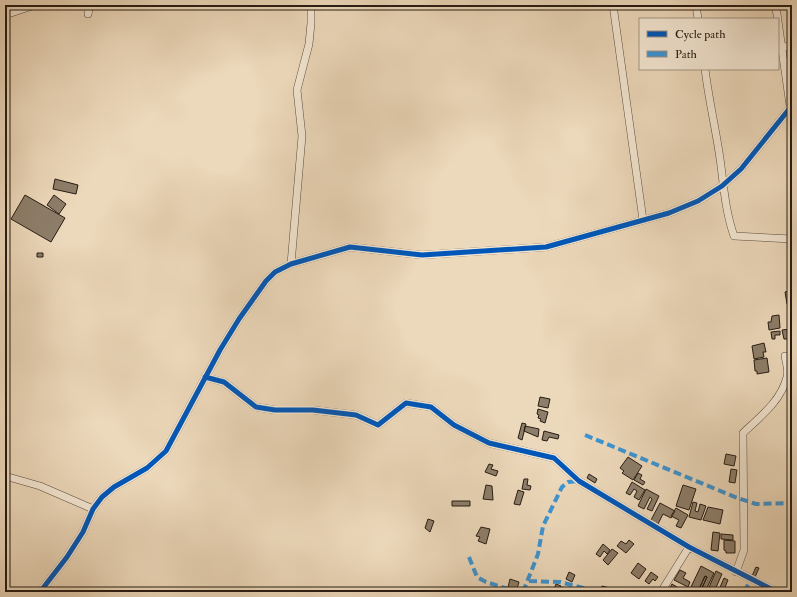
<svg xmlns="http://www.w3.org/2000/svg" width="797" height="597" viewBox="0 0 797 597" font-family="'IM FELL Double Pica',serif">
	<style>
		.building { fill: #8d7e6a; stroke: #261c14; fill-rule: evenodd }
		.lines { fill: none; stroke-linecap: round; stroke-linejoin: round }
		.street-casing { stroke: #584b3e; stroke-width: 8 }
		.street { stroke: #f3e6d2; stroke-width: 7 }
		.quiet { stroke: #3b94d3; stroke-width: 4; stroke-dasharray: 8 4; stroke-linecap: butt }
		.cycleway-casing { stroke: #f3e6d2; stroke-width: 8 }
		.cycleway { stroke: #0057b8; stroke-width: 5 }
	</style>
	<rect width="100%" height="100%" fill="#ecd8ba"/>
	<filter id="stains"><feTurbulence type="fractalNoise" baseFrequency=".005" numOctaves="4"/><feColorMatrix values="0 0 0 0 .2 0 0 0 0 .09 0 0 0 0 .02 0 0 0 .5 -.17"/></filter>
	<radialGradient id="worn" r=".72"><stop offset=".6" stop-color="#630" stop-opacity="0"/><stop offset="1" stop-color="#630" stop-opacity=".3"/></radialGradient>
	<path class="building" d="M55,179L78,185L76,194L53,189Z
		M25,195L65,218L51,242L11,219Z
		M54,195L66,204L59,214L47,205Z
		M37,253H43V257H37Z
		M791,288H792V303L787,304L785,292L791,290Z
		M779,315L780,328L769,330L768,322H771L772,316Z
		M791,329V333H788V339H784L782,330Z
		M780,331V335H775V339H772L771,332Z
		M764,343L766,352H763L764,357L754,359L752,346Z
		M767,358L769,372L757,374V371H755L754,360Z
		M540,397L550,399L548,408L538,406Z
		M538,409L548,412L545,423L540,421L541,419L538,418L539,415L537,414Z
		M522,423L526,424L522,440L518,438Z
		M525,426L539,429L538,437L524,431Z
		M544,431L559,435L558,439L549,437L547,441L542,440Z
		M726,454L736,456L734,466L724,464Z
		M628,457L642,466L633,480L622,473L624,471L620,468Z
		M489,464L493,465L491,469L498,471L496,476L485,472Z
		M731,469L737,470L735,483L729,482Z
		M638,473L642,475L640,479L645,482L643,485L634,480Z
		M589,474L597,479L595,483L587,478Z
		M524,479H528L527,485L531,486L530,490L522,489Z
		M632,482L645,490L639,500L634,497L637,491L634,489L630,495L626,493Z
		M486,485L492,486L493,500L483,499Z
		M683,485L696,489L689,510L676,506Z
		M646,489L659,496L652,511L647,509L652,499L650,497L644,509L638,506Z
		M518,490L524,492L520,505L514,504Z
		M452,501H470V506H452Z
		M693,502L697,503L695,511L698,512L700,504L706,506L701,520L689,517Z
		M660,503L675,511L671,518L663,514L658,524L651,520Z
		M708,507L723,510L720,524L703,520Z
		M676,508L688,515L681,528L676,526L679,520L671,516Z
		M428,519L434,521L430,532L425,528Z
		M481,527L490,529L486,544L478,541L480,537L476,536Z
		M713,532L720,533L718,551L711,550Z
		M721,534L733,535V540L721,539Z
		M629,540L634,544L626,553L617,546L621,541L626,544Z
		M724,540L735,541V553H726V551L724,550Z
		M603,544L610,550L607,554L604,551L600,557L596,554Z
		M612,549L618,553L608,565L603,560Z
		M638,563L646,569L639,579L631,573Z
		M701,566L714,573L705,592H696L690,589ZM705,576L707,577L702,588L700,587Z
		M756,567L759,568L755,577L752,576Z
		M680,570L686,573L683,578L690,582L688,587L674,580Z
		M716,571L722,574L714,592H707Z
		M569,572L575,575L572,582L566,579Z
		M651,572L658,577L655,581L653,579L649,584L645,581Z
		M705,576L707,577L702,588L700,587Z
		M724,578L728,580L723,592H718Z
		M510,579L519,582L517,589L508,587Z
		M556,584L561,586L559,592H546L547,587L554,589Z
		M672,584L682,590L681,592H673L669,590Z
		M602,586L610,588L608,592L601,589Z
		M562,587L578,592H561Z"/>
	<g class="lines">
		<g class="street-casing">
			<path id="street" d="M613,5L643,220
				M696,5L698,19
				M775,5L778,19
				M88,14L90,5
				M5,15L35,5
				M778,21L792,120
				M783,47L792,46
				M705,69C709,102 717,134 721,166C724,190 726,213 734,236L792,239
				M291,264L302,136L297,90L309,44L311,23V5
				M205,377L224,382L256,407L275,410H313L356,415L378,425L406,403L431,407L454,425L489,443L554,458L579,481L689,547L777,592
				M5,476L40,486L93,509
				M736,572L744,550L743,433C760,417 781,401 787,377C789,371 786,362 785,356
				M40,592L67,557L83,532L93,509L102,497L114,487L147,468L166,451L220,350L239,319L266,281L275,272L291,264L350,247L422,255L546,247L669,213L698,201L722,186L741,169L790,108
				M661,592L689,547"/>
		</g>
		<use href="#street" class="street"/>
		<path class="quiet" d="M585,435L735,497L756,504L792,503
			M469,557L477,577L486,582L518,592
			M529,581L560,582L599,592
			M523,592L538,554L543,526L562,487L568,482L579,481
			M745,592L750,579"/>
		<g class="cycleway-casing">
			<path id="cycleway" d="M205,377L224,382L256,407L275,410H313L356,415L378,425L406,403L431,407L454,425L489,443L554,458L579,481L689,547L777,592
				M40,592L67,557L83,532L93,509L102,497L114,487L147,468L166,451L220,350L239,319L266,281L275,272L291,264L350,247L422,255L546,247L669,213L698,201L722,186L741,169L790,108"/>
		</g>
		<use href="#cycleway" class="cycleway"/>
	</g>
	<rect width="797" height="597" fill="none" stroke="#ecd8ba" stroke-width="20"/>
	<rect x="6" y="6" width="785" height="585" fill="none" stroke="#261c14" stroke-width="2"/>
	<rect x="10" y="10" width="777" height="577" fill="none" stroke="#261c14"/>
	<rect x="639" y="18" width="140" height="52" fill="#f3e6d2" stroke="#a19586"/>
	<rect x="647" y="31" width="20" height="6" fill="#0057b8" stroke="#a19586"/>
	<text x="675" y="38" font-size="12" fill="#261c14">Cycle path</text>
	<rect x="647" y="51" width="20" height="6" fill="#3b94d3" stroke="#a19586"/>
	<text x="675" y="58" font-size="12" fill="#261c14">Path</text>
	<rect width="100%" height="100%" filter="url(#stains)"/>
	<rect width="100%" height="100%" fill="url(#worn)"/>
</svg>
